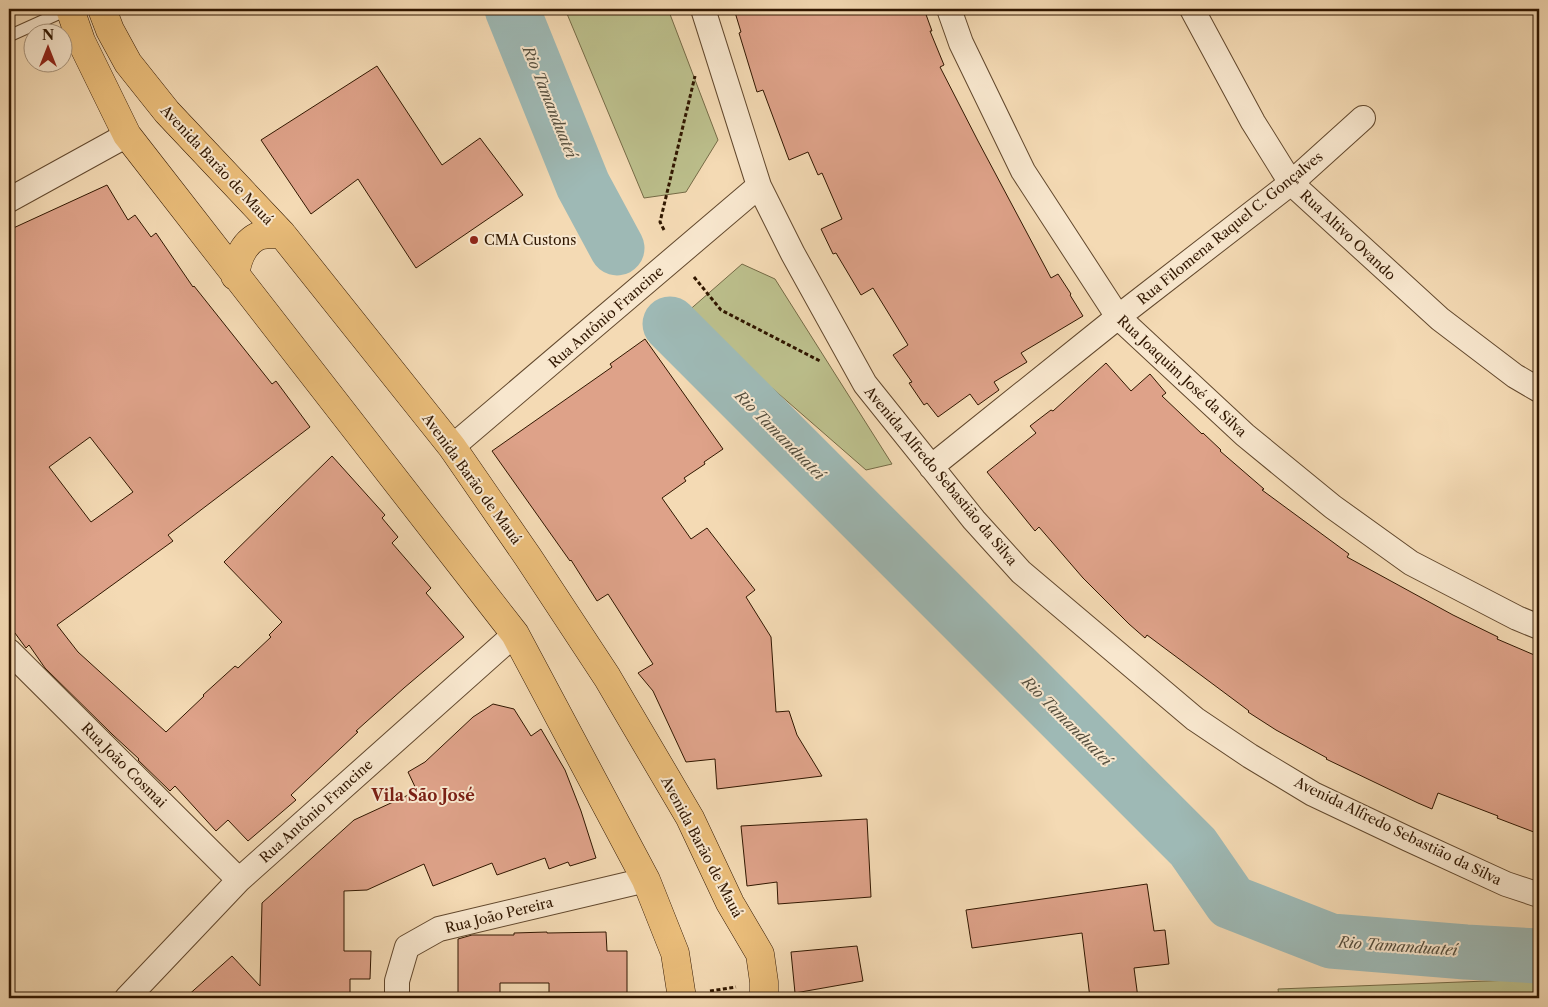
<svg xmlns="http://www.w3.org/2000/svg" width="1548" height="1007" viewBox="0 0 1548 1007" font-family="'Libre Caslon Text',serif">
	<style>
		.green { fill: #bcbf8c; stroke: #766b46 }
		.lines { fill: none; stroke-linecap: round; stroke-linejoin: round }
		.river { stroke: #9eb9b5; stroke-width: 55 }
		.building { fill: #dea289; stroke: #311700; fill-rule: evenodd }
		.service-casing { stroke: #62482d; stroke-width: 13 }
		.minor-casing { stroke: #62482d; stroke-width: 26 }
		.primary-casing { stroke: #311700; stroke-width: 29 }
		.path { stroke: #311700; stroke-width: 3; stroke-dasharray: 4 2.5; stroke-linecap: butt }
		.service { stroke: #f8e7ce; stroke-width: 11 }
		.minor { stroke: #f8e7ce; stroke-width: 24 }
		.primary { stroke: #eabd7a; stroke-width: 28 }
		.poi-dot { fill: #8f2418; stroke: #f8e7ce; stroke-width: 2 }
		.labels { text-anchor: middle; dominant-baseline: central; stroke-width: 4; stroke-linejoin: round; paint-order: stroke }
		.street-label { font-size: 14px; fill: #311700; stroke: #f8e7ce }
		.poi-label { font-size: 14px; fill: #311700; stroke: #f8e7ce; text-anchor: start }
		.water-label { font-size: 15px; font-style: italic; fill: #57503f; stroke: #f8e7ce }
		.quarter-label { font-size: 16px; font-weight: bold; fill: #7a1f14; stroke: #f8e7ce }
	</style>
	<rect width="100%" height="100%" fill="#f4dab4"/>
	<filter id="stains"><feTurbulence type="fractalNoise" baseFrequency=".004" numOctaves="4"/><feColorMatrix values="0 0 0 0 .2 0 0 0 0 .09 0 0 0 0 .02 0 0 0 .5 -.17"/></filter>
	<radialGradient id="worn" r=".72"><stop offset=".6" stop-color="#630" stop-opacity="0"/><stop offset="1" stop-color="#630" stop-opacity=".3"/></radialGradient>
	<path class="green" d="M565,9H668L718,140L686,192L644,198Z
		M742,264L775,279L892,464L866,470L686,313Z
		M1539,979V998H1279L1278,989Z"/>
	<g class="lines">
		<path class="river" d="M512,9L583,185L617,248
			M670,324L1193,847L1231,902L1331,941L1466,952L1539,956"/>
	</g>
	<path class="building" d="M734,9H924L932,31H930L944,65L940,67L978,141L1051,278L1058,274L1071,294L1070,295L1083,316L1021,353L1027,362L994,382L999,390L978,405L970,394L938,417L927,403L924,405L909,383L912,382L893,355L908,345L873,288L861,295L836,253L833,254L821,229L842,219L822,173L818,175L808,152L789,160L763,90L757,92L739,33L741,32Z
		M377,66L442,165L480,138L523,195L416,268L358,179L311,214L261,140Z
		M107,185L128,220L135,215L151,237L156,233L193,287L194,286L272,384L276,381L310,427L168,535L173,541L57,625L78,652L166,732L204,696L203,695L235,666L238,668L271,637L269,635L282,622L224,562L332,456L385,515L382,518L398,537L392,543L431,588L426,593L464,637L404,688L356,731L358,732L291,795L296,800L248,841L228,820L216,831L175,786L170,791L138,760L139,759L113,735L45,668L29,645L26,648L9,625V230ZM90,437L133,492L91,522L49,467Z
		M645,339L723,449L704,462L705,464L684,478L686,481L662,498L691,539L707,528L755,590L746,597L771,637L776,712L789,711L797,735L822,776L717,789L715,759L686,762L653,691L638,673L653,664L608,594L597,601L571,560L570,561L492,451L612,367L610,364Z
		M1106,363L1131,391L1150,374L1166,393L1162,396L1202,434L1203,433L1221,450L1220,451L1264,489L1262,490L1349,554L1347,557L1453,615L1498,637L1497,639L1539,657V834L1497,818L1498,816L1438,793L1432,809L1418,803L1326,759L1327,758L1276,730L1248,712L1249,711L1147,635L1145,638L1129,624L1083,578L1039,527L1035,531L987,472L1036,433L1030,426L1051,410L1053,411Z
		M493,704L514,709L531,736L541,729L565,770L581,811L596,858L570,866L568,862L549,869L545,858L497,875L492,863L433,886L424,864L367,890L344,891V951H371L370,979H350V998H185L232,956L260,986L262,903L354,820L417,791L408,772L425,762L473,717Z
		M867,819L871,897L778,904L777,882L747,886L741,826Z
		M1147,884L1154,931L1165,930L1169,964L1134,968L1138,998H1090L1082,933L972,948L966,910Z
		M547,932V933L606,932L607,951H627V998H549V983H500V998H458V939L472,935H514V933Z
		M857,946L863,981L795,993L791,952Z"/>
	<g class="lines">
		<g class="service-casing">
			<path id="service" d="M9,36L69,9"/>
		</g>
		<g class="minor-casing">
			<path id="minor" d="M703,9L759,186L793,254L865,384L974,520L1021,572L1195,719L1250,756L1313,794L1408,839L1506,884L1539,895
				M949,9L961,43L1023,171L1118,317L1245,435L1333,507L1411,563L1517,618L1539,627
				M1192,9L1253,122L1291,183L1440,319L1515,376L1539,390
				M9,200L127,135
				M452,447L759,186
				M931,467L1118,317L1291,183L1363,118
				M9,651L239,880
				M127,998L239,880L515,634
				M397,998V981L407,947L439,929L646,880"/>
		</g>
		<g class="primary-casing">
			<path id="primary" d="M70,9L81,41L127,135L515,634L646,880L675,953L682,998
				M102,9L110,30L128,63L167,112L282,234L452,447L528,557L607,677L690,818L730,903L760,954L764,982V998
				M235,276C237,260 242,244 258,236C265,234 275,234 282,234"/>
		</g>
		<path class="path" d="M664,230L660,222L695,76
			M694,277L721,310L820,361
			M710,991L736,987"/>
		<use href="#service" class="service"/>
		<use href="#minor" class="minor"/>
		<use href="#primary" class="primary"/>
	</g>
	<circle class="poi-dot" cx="474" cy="240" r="5"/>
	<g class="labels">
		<g class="street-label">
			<text transform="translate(217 165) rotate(47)">Avenida Barão de Mauá</text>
			<text transform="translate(1230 228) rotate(-39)">Rua Filomena Raquel C. Gonçalves</text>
			<text transform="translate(1348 235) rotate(43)">Rua Altivo Ovando</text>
			<text transform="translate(606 317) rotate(-41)">Rua Antônio Francine</text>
			<text transform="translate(1182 376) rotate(43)">Rua Joaquim José da Silva</text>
			<text transform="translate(941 476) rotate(50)">Avenida Alfredo Sebastião da Silva</text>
			<text transform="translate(472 479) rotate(54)">Avenida Barão de Mauá</text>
			<text transform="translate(124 765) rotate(45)">Rua João Cosmai</text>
			<text transform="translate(316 811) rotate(-42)">Rua Antônio Francine</text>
			<text transform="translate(1398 831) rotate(26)">Avenida Alfredo Sebastião da Silva</text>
			<text transform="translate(702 847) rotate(62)">Avenida Barão de Mauá</text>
			<text transform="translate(499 915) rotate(-14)">Rua João Pereira</text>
		</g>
		<g class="poi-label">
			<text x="484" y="240">CMA Custons</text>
		</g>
		<g class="water-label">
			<text transform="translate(550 102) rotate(68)">Rio Tamanduateí</text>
			<text transform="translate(780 435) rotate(45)">Rio Tamanduateí</text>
			<text transform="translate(1067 721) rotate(45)">Rio Tamanduateí</text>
			<text transform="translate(1398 946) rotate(4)">Rio Tamanduateí</text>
		</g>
		<g class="quarter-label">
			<text x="423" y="795">Vila São José</text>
		</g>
	</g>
	<rect width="1548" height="1007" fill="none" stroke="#f4dab4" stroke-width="30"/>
	<rect x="10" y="10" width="1528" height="987" fill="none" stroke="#311700" stroke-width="2.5"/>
	<rect x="15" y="15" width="1518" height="977" fill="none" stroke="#311700"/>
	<g transform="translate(48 48)"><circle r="24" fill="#f8e7ce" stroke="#a8947c"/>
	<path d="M0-4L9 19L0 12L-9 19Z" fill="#8f2418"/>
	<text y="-8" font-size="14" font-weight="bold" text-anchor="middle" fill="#311700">N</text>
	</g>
	<rect width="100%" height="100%" filter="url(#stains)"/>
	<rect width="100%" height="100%" fill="url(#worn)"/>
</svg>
